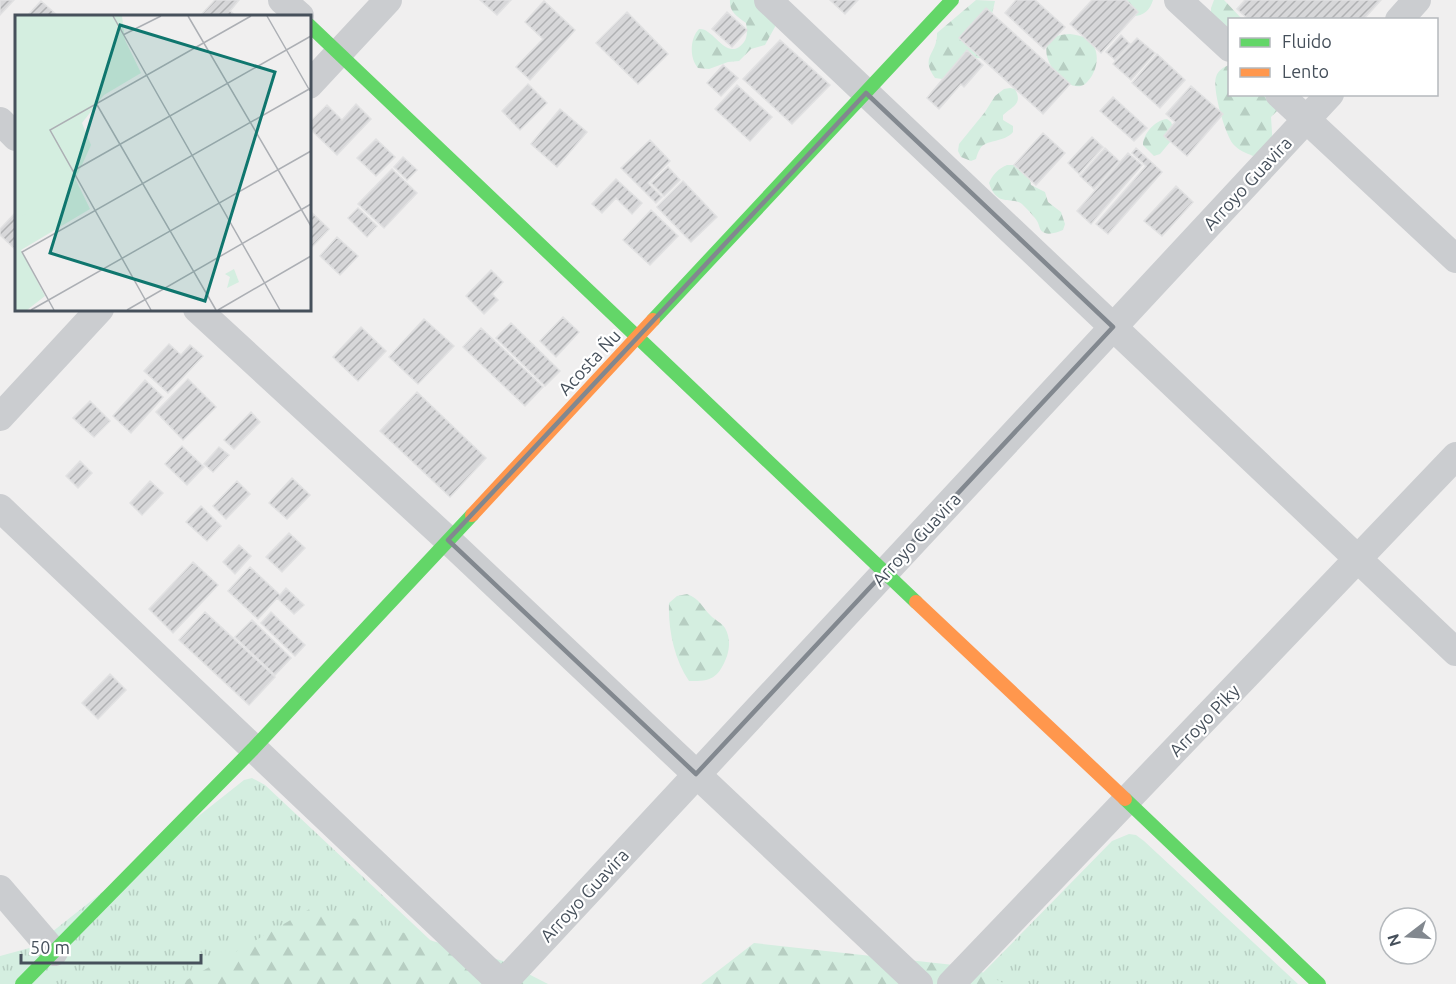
<svg xmlns="http://www.w3.org/2000/svg" width="1456" height="984" viewBox="0 0 1456 984" font-family="Ubuntu,sans-serif">
	<style>
		.grass { fill: url(#grass-tufts) }
		.forest { fill: url(#forest-firs) }
		.building { fill: url(#building-hatch); stroke: #e1e1e2; stroke-width: 1.5 }
		.lines { fill: none; stroke-linecap: round; stroke-linejoin: round }
		.street { stroke: #cbcdd0; stroke-width: 28 }
		.fast { stroke: #63d668; stroke-width: 14 }
		.slow { stroke: #ff974d; stroke-width: 14 }
		.marked { fill: none; stroke: #82888f; stroke-width: 4.5; stroke-linejoin: round }
		.labels { text-anchor: middle; dominant-baseline: central; stroke-width: 4.5; stroke-linejoin: round; paint-order: stroke }
		.street-label { font-size: 18px; fill: #46505b; stroke: #fff }
		.inset-road { fill: none; stroke: #acafb4; stroke-width: 1.5 }
		.view { fill: #0f766e; fill-opacity: 0.15; stroke: #0f766e; stroke-width: 3 }
		.inset-edge { fill: none; stroke: #46505b; stroke-width: 3 }
	</style>
	<defs>
		<pattern id="grass-tufts" width="24" height="20" patternUnits="userSpaceOnUse" patternTransform="scale(1.5)"><rect width="24" height="20" fill="#d4eee0"/><path d="M3 7l-1-3M5 7V3M7 7l1-3M15 17l-1-3M17 17v-4M19 17l1-3" fill="none" stroke="#b7cec2"/></pattern>
		<pattern id="forest-firs" width="22" height="20" patternUnits="userSpaceOnUse" patternTransform="scale(1.5)"><rect width="22" height="20" fill="#d4eee0"/><path d="M5 1l3.5 6h-7zM16 11l3.5 6h-7z" fill="#b7cec2"/></pattern>
		<pattern id="building-hatch" width="6" height="6" patternUnits="userSpaceOnUse" patternTransform="scale(1.5)"><rect width="6" height="6" fill="#d7d7d9"/><path d="M-1 1l2-2M0 6l6-6M5 7l2-2" fill="none" stroke="#b0b1b3"/></pattern>
	</defs>
	<rect width="100%" height="100%" fill="#f0efef"/>
	<path class="grass" d="M252,778L265,785L477,984H0V956L33,947L244,780Z
		M1129,834L1136,835L1144,841L1298,984H972L1112,841Z"/>
	<path class="forest" d="M730,0H768L776,25L765,45L751,49L739,61L728,62L709,69L698,68C689,58 690,38 699,29C714,27 727,64 744,42C748,36 747,30 746,23C737,16 729,12 730,0Z
		M976,0L995,1L982,58L960,59L942,79L935,78C919,56 938,54 937,33Z
		M1121,0H1153C1150,10 1144,16 1133,16Z
		M1214,0H1224L1242,19L1230,20L1229,33L1211,20V8Z
		M1070,34C1076,35 1083,36 1088,39C1102,50 1098,73 1085,84C1065,99 1018,35 1070,34Z
		M1229,65L1230,94L1268,95L1279,109L1271,117L1273,148L1253,156C1246,153 1238,150 1233,144C1225,134 1212,89 1216,77C1218,70 1224,67 1229,65Z
		M1010,88L1015,89C1023,104 1013,106 1003,115V120L1013,126V132C1004,143 985,139 980,149C978,152 977,155 976,159L971,161L961,157L958,151L959,144L985,112L995,96L1004,89Z
		M1167,119L1171,122L1176,135L1160,154L1154,156L1143,145C1143,134 1155,120 1167,119Z
		M1007,165H1019L1029,176L1031,185L1045,192L1048,202L1061,212L1065,224L1063,230C1058,232 1050,235 1045,233C1039,231 1040,226 1037,221C1035,217 1026,208 1022,204C1012,196 997,208 989,183C993,174 998,169 1007,165Z
		M687,594C700,599 702,607 711,616C715,620 722,623 725,628C730,637 730,646 727,656C719,677 712,682 689,681C674,659 668,629 669,603L677,596Z
		M313,907L503,961L548,984H180Z
		M754,943L972,967L1005,984H701Z"/>
	<path class="building" d="M0,0H14L0,15Z
		M215,0H239L230,11L236,16H200Z
		M480,0H511L497,15Z
		M830,0H858L845,14Z
		M1016,0H1035L1065,27L1044,49L1005,13Z
		M1092,0H1126L1138,12L1101,53L1070,24Z
		M1245,0H1381L1363,20H1249L1237,9Z
		M41,1L58,16H27Z
		M544,1L575,30L530,80L516,67L543,39L525,22Z
		M986,8L1070,84L1043,114L959,38Z
		M627,12L668,54L638,84L596,43Z
		M727,12L747,30L732,47L712,29Z
		M1121,35L1130,44L1115,60L1106,52Z
		M1137,38L1155,53L1131,80L1113,64Z
		M780,40L830,85L792,124L743,79Z
		M967,50L983,65L964,87L961,84L939,109L927,98Z
		M1157,54L1185,80L1160,108L1132,83Z
		M723,65L738,78L721,96L707,83Z
		M528,84L547,103L520,130L502,111Z
		M737,85L772,117L750,141L715,109Z
		M1191,86L1223,114L1187,156L1164,136L1175,122L1166,114Z
		M1113,97L1147,128L1134,141L1100,111Z
		M356,104L371,119L337,155L309,128V123L327,105L342,120Z
		M560,109L587,132L557,167L531,144Z
		M1043,133L1065,153L1036,185L1014,165Z
		M1092,137L1103,147L1079,174L1068,163Z
		M376,139L395,157L376,176L357,158Z
		M650,140L670,161L648,183L662,197L656,203L621,168Z
		M1105,148L1119,161L1094,189L1080,176Z
		M1136,148L1162,172L1108,234L1096,224L1146,166L1132,153Z
		M1128,153L1142,165L1091,224L1077,211Z
		M403,157L417,170L407,180L394,167Z
		M668,167L680,180L664,196L651,183Z
		M392,169L417,193L384,228L358,204Z
		M616,179L642,203L632,214L616,198L602,213L592,204Z
		M683,181L717,217L691,242L657,207Z
		M1176,186L1193,202L1162,236L1144,221Z
		M358,208L377,226L367,237L348,218Z
		M309,210L329,229L309,250Z
		M651,210L678,236L650,265L623,240Z
		M15,213L16,214V250L0,235V229Z
		M337,237L358,256L340,275L320,256Z
		M491,270L503,282L492,294L498,300L484,314L466,296Z
		M563,317L579,332L556,357L540,341Z
		M424,319L454,346L418,384L389,357Z
		M511,323L560,371L545,386L496,338Z
		M361,327L386,351L358,381L333,357Z
		M481,328L543,387L525,406L463,347Z
		M169,344L181,355L190,345L203,356L168,393L144,371Z
		M188,379L216,407L183,440L156,412Z
		M145,380L163,397L131,433L113,416Z
		M417,392L486,458L450,497L380,431Z
		M90,401L110,421L94,437L73,418Z
		M251,412L260,422L234,449L224,440Z
		M182,446L204,467L187,485L165,464Z
		M219,447L229,455L213,472L204,464Z
		M80,461L92,473L78,488L66,476Z
		M292,478L310,495L287,519L269,503Z
		M150,481L163,493L142,515L130,503Z
		M237,481L250,494L226,519L213,506Z
		M201,506L221,526L207,541L186,522Z
		M289,533L305,548L282,572L266,557Z
		M239,545L251,556L235,574L223,562Z
		M193,562L218,585L173,633L149,609Z
		M250,567L280,595L286,588L304,605L294,614L277,598L258,619L228,591Z
		M205,612L275,677L249,705L179,640Z
		M271,612L305,645L295,656L261,623Z
		M252,620L291,658L275,675L235,637Z
		M110,674L126,690L98,719L82,703Z"/>
	<g class="lines">
		<path class="street" d="M282,0L300,16
			M768,0L1456,652
			M1178,0L1230,48
			M1399,20L1417,0
			M309,85L388,0
			M1279,94L1456,259
			M0,121L16,137
			M197,309L448,540L919,984
			M0,417L100,309
			M0,508L502,984
			M0,889L54,952
			M502,984L1330,94
			M951,984L1456,456"/>
		<path class="fast" d="M309,25L916,602
			M653,320L952,0
			M1125,799L1319,984
			M22,984L253,749L472,515"/>
		<path class="slow" d="M472,515L653,320
			M916,602L1125,799"/>
	</g>
	<path class="marked" d="M866,93L1113,327L696,774L448,540Z"/>
	<g class="labels">
		<g class="street-label">
			<text transform="translate(1247 183) rotate(-47)">Arroyo Guavira</text>
			<text transform="translate(589 362) rotate(-47)">Acosta Ñu</text>
			<text transform="translate(916 539) rotate(-47)">Arroyo Guavira</text>
			<text transform="translate(1204 720) rotate(-46)">Arroyo Piky</text>
			<text transform="translate(584 895) rotate(-47)">Arroyo Guavira</text>
		</g>
	</g>
	<g transform="translate(15 15)">
		<rect width="296" height="296" fill="#f0efef"/>
		<path d="M0,1H107L110,25L126,58L35,112L75,194L6,235L30,281L12,295H0Z" fill="#d4eee0"/>
		<path d="M0,1H88L102,63L67,108L76,130L61,163L30,196L3,201ZM219,254L224,267L212,273L215,262L210,259Z" fill="#d4eee0"/>
		<path class="inset-road" d="M98,1L265,295M173,1L296,211M252,1L295,76M108,20L146,1M81,88L201,295M58,156L296,21M16,295L296,136M39,295L7,237L296,73M112,295L296,189M136,295L35,115L236,1M203,295L296,241"/>
		<path class="view" d="M105,10L260,57L190,286L35,238Z"/>
		<rect width="296" height="296" class="inset-edge"/>
	</g>
	<rect x="1228" y="18" width="210" height="78" fill="#ffffff" stroke="#b5b9bd" stroke-width="1.5"/>
	<rect x="1240" y="38" width="30" height="9" fill="#63d668" stroke="#b5b9bd" stroke-width="1.5"/>
	<text x="1282" y="48" font-size="18" fill="#46505b">Fluido</text>
	<rect x="1240" y="68" width="30" height="9" fill="#ff974d" stroke="#b5b9bd" stroke-width="1.5"/>
	<text x="1282" y="78" font-size="18" fill="#46505b">Lento</text>
	<g transform="translate(1408 936) rotate(253)"><circle r="28" fill="#ffffff" stroke="#b5b9bd" stroke-width="1.5"/>
	<path d="M0-4.5L10 22L0 15L-10 22Z" fill="#82888f"/>
	<text y="-9" font-size="16" font-weight="bold" text-anchor="middle" fill="#46505b">N</text>
	</g>
	<path d="M21 954v9h180v-9" fill="none" stroke="#46505b" stroke-width="3"/>
	<text x="30" y="954" font-size="18" fill="#46505b" stroke="#ffffff" stroke-width="4.5" paint-order="stroke">50 m</text>
</svg>
